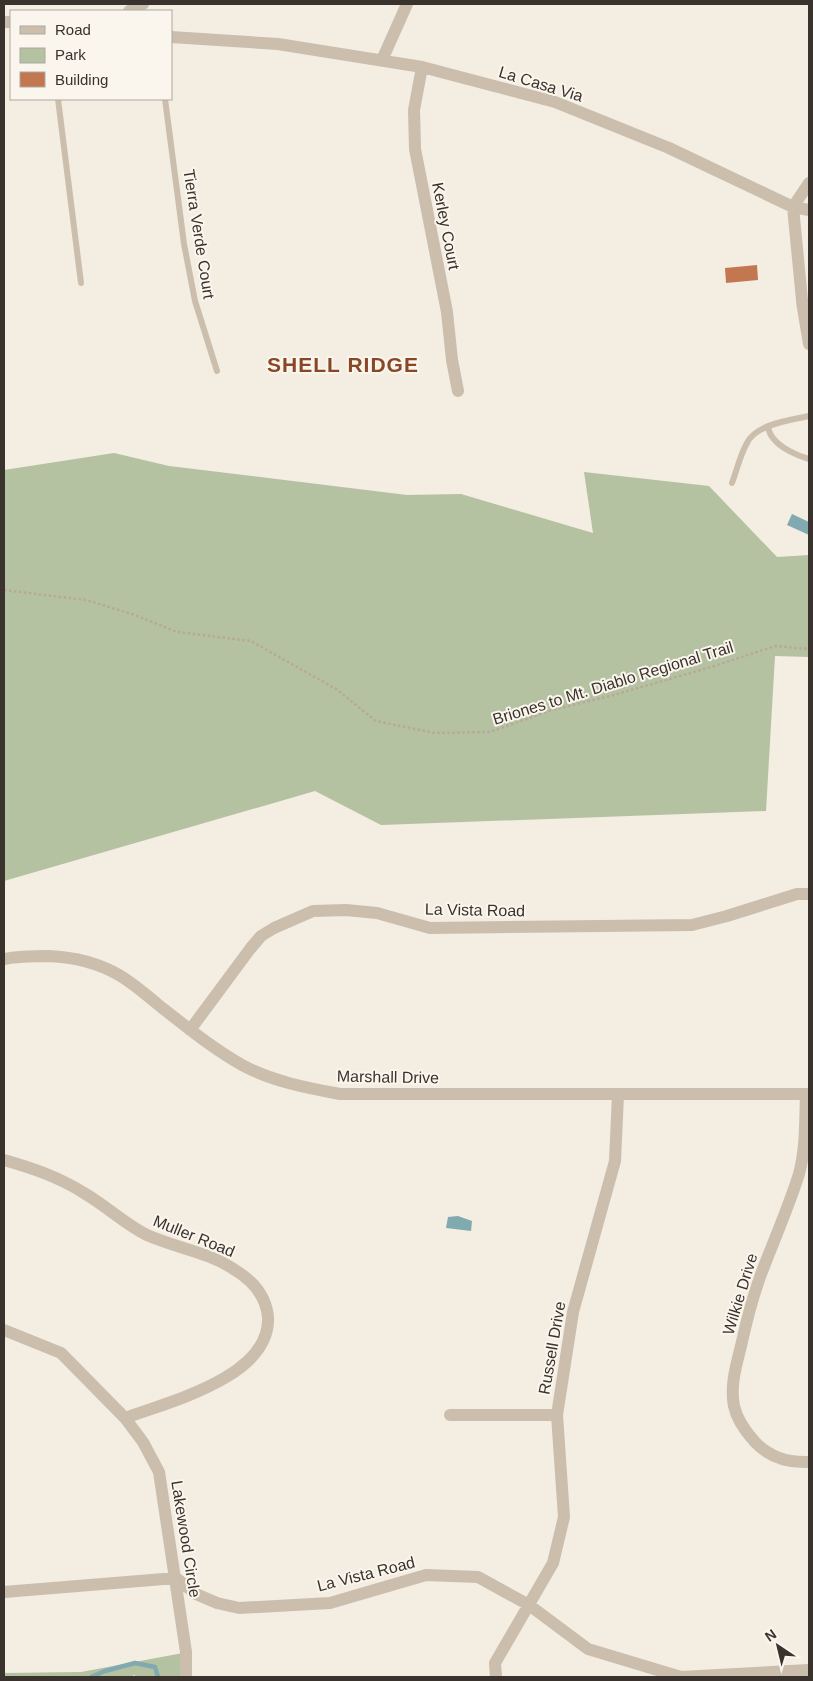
<svg xmlns="http://www.w3.org/2000/svg" width="813" height="1681" viewBox="0 0 813 1681" font-family="Arial,sans-serif">
	<style>
		.green { fill: #b4c2a1 }
		.water { fill: #81a9b0 }
		.lines { fill: none; stroke-linecap: round; stroke-linejoin: round }
		.stream { stroke: #81a9b0; stroke-width: 4.5 }
		.building { fill: #c37750 }
		.path { stroke: #b8a897; stroke-width: 2.5; stroke-dasharray: 2.5 2.5; stroke-linecap: butt }
		.service { stroke: #ccbead; stroke-width: 6 }
		.minor { stroke: #ccbead; stroke-width: 12 }
		.labels { text-anchor: middle; dominant-baseline: central; stroke-width: 4; stroke-linejoin: round; paint-order: stroke }
		.street-label { font-size: 16px; fill: #3a322c; stroke: #faf6ee }
		.district-label { font-size: 21px; font-weight: bold; letter-spacing: 1px; fill: #884726; stroke: #faf6ee }
	</style>
	<rect width="100%" height="100%" fill="#f3ede2"/>
	<path class="green" d="M114,453L169,466L407,495L461,494L593,533L584,472L709,486L777,557L809,555V657L775,656L766,811L381,825L315,791L4,881V470Z
		M183,1653L185,1677H137L134,1675L131,1677H4V1673L81,1672Z"/>
	<path class="water" d="M792,514L809,522V535L787,525Z
		M458,1216L472,1221L471,1231L446,1228L448,1217Z"/>
	<g class="lines">
		<path class="stream" d="M91,1677L105,1671L135,1663L155,1667L158,1677"/>
	</g>
	<path class="building" d="M757,265L758,280L726,283L725,268Z"/>
	<g class="lines">
		<path class="path" d="M4,590L86,600L132,614L177,632L251,641L336,689L376,721L435,733L490,732L552,710L610,696L711,667L775,646L809,649"/>
		<path class="service" d="M58,99L81,283
			M165,99L184,244L195,301L217,371
			M768,427C769,431 770,435 773,438C780,448 798,456 809,459
			M732,483C737,470 740,455 747,443C756,424 791,420 809,416"/>
		<path class="minor" d="M129,11L143,4
			M4,22H11
			M171,37L278,44L422,67L555,102L669,148L793,207L809,210
			M382,60L407,4
			M422,67L414,110L415,149L447,312L452,360L458,391
			M793,207L802,300L809,311
			M793,207L809,183
			M802,302L809,344
			M4,959C19,956 34,956 49,956C73,957 98,963 119,975C134,984 148,996 161,1007C187,1027 213,1049 242,1065C271,1081 307,1088 340,1094H809
			M190,1030L250,949L261,936L274,928L313,911L346,910L377,913L430,928L692,925L727,916L797,894H809
			M806,1094C805,1120 806,1148 799,1174C788,1209 773,1242 760,1277C752,1299 746,1323 741,1346C736,1366 730,1386 734,1406C737,1420 745,1431 755,1442C770,1458 788,1463 809,1462
			M4,1160C32,1168 59,1177 84,1193C105,1205 126,1225 147,1235C176,1248 209,1252 235,1270C253,1281 266,1296 268,1317C271,1377 168,1402 125,1418
			M4,1330L61,1353L125,1418L143,1442L159,1472L186,1652V1677
			M450,1415H557
			M4,1592L176,1578L196,1594L217,1603L239,1608L330,1603L426,1575L478,1577L529,1605L588,1649L681,1677L809,1670
			M496,1677L495,1663L553,1563L564,1517L557,1415L573,1312L615,1161L618,1095"/>
	</g>
	<g class="labels">
		<g class="street-label">
			<text transform="translate(541 84) rotate(17)">La Casa Via</text>
			<text transform="translate(446 226) rotate(79)">Kerley Court</text>
			<text transform="translate(199 234) rotate(81)">Tierra Verde Court</text>
			<text transform="translate(613 683) rotate(-17)">Briones to Mt. Diablo Regional Trail</text>
			<text transform="translate(475 910) rotate(1)">La Vista Road</text>
			<text transform="translate(388 1077) rotate(1)">Marshall Drive</text>
			<text transform="translate(194 1236) rotate(22)">Muller Road</text>
			<text transform="translate(740 1294) rotate(-73)">Wilkie Drive</text>
			<text transform="translate(552 1348) rotate(-80)">Russell Drive</text>
			<text transform="translate(186 1539) rotate(81)">Lakewood Circle</text>
			<text transform="translate(366 1574) rotate(-14)">La Vista Road</text>
		</g>
		<g class="district-label">
			<text x="343" y="364">SHELL RIDGE</text>
		</g>
	</g>
	<rect width="813" height="1681" fill="none" stroke="#3a322c" stroke-width="10"/>
	<rect x="10" y="10" width="162" height="90" fill="#faf6ee" stroke="#ada8a0"/>
	<rect x="20" y="26" width="25" height="8" fill="#ccbead" stroke="#ada8a0"/>
	<text x="55" y="35" font-size="15" fill="#3a322c">Road</text>
	<rect x="20" y="48" width="25" height="15" fill="#b4c2a1" stroke="#ada8a0"/>
	<text x="55" y="60" font-size="15" fill="#3a322c">Park</text>
	<rect x="20" y="72" width="25" height="15" fill="#c37750" stroke="#ada8a0"/>
	<text x="55" y="85" font-size="15" fill="#3a322c">Building</text>
	<g transform="translate(778 1646) rotate(325)" stroke="#faf6ee" stroke-width="4" paint-order="stroke">
	<path d="M0-4L9 19L0 12L-9 19Z" fill="#3a322c"/>
	<text y="-8" font-size="14" font-weight="bold" text-anchor="middle" fill="#3a322c">N</text>
	</g>
</svg>
